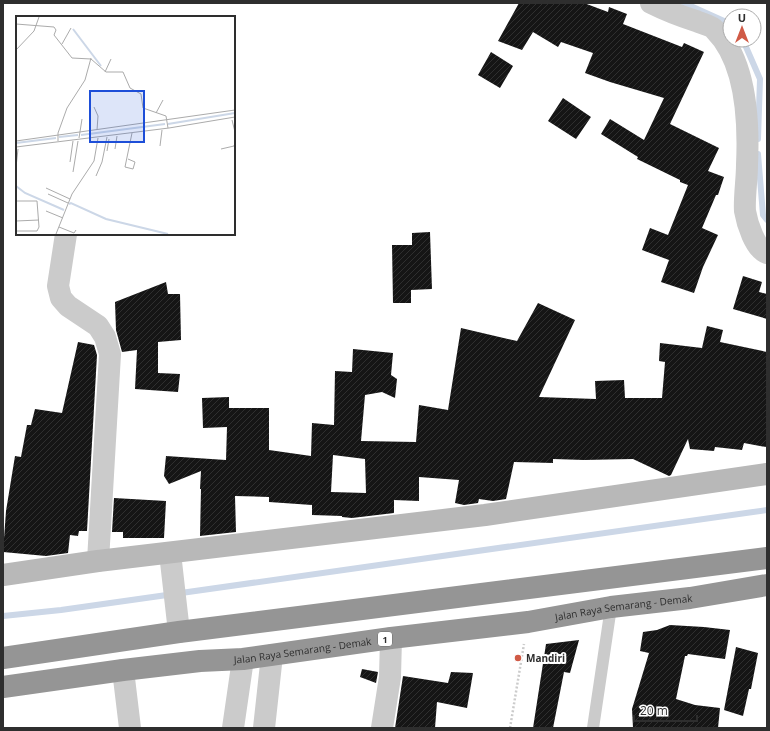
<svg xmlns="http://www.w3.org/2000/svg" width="770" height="731" viewBox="0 0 770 731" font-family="'Open Sans',sans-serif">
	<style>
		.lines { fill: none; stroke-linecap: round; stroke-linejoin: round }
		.stream { stroke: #ccd7e7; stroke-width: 6 }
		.building { fill: url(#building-hatch); fill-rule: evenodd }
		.path { stroke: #cbcbcb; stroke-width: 2.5; stroke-dasharray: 2 2; stroke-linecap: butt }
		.lane { stroke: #cbcbcb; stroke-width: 12 }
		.street { stroke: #cbcbcb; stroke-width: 22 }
		.secondary { stroke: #b8b8b8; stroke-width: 22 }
		.highway { stroke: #959595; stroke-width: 22 }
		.poi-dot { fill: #d05a46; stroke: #fff; stroke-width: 1.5 }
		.labels { text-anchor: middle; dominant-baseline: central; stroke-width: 4; stroke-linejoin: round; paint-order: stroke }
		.shield { fill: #fff; stroke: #6d6d6d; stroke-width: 1 }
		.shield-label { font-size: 9px; font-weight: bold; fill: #2e2e2e }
		.street-label { font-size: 10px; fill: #2e2e2e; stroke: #fff }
		.poi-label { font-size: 10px; font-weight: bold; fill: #2e2e2e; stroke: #fff; text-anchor: start }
		.inset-river { fill: none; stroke: #ccd7e7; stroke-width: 2 }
		.inset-road { fill: none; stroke: #ababab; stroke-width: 1 }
		.view { fill: #1d4ed8; fill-opacity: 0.15; stroke: #1d4ed8; stroke-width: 2 }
		.inset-edge { fill: none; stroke: #2e2e2e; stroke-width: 2 }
	</style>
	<defs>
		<pattern id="building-hatch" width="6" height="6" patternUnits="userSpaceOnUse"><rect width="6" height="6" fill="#151515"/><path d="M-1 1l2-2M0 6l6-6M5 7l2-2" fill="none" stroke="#2f2f2f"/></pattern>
	</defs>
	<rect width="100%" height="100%" fill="#fff"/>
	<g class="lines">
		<path class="stream" d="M684,3L724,21L730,26
			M743,40L760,79L758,139
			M758,154L763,215L767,220
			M3,616L61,610L767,510"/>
	</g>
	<path class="building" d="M519,3H584L608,12L609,7L627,14L623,24L682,47L684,43L704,52L670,124L719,148L708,171L724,177L718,195H716L702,228L718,235L703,267L694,293L661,282L669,260L642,250L650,228L668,235L688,185L680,182V180L637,159L638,157L601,134L610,119L644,140L664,98L610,82L585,73L593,53L561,42L558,47L533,32L522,50L498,41Z
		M491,52L513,66L500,88L478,75Z
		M563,98L591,117L576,139L548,121Z
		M430,232L432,289L411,290V303H393L392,245H412V233Z
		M743,276L762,282L759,292L767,294V319L733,309Z
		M166,282L168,294H180L181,340L158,342V373L180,374L178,392L135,389L137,350L122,352L116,330L115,302Z
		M538,303L575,320L539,397L596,399L595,381L624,380L625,398H662L665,362L659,361L660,343L702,348L707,326L723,330L720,342L767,352L766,447L744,443L742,450L715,447L714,451L690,449L688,439L671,475L669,476L633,459L584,460L553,459V463L514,462L506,499L493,501L479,499L478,503L464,505L455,503L459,480L419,477V501L394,500V513L352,518L342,517V516L312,515V505L269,502V497L235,496L236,532L200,536L201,489H200L201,471L169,484L164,476L166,456L226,460L227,427L203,428L202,398L229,397V408H269V450L311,456L312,423L334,425L335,371L352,372L353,349L393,353L391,375L397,379L395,398L382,392L365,395L361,441L416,442L419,405L448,410L461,328L517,341ZM333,455L365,459L366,493L331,492Z
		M78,342L94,345L97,355L87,531H79L78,536L70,535L68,553L46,556L3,552L6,511L15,456L21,457L27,425H31L35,409L62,413Z
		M114,498L166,501L164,538H123V532H112Z
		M670,625L704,627L730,630L725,659L688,654L687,656H685L676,699L695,705L720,708L718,728H633L632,709L649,653L640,651L643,632L657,630Z
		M579,640L570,673L564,672L553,728H533L546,644Z
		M736,647L758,653L751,689H749L743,716L724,710Z
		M362,669L378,672L376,683L360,677Z
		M451,672L473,673L467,708L437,702L435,728H395L403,676L448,683Z"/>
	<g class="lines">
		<path class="path" d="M510,728L524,644"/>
		<path class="lane" d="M593,728L611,607"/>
		<path class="street" d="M651,3C665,10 680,16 696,21C702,24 711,25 715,30C747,62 749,122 747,165C747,179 744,199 745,211C747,223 755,249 767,253
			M66,234L58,286L61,298L68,306L98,326L105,337L110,354L98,561
			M170,553L179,632
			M123,670L130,728
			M233,728L243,659
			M264,728L272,655
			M382,728L390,677L391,638"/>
		<path class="secondary" d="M3,575L98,561L485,515L767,474"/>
		<g class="highway">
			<path d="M3,658L179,632L767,558"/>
			<path id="s1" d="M3,687L123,670L200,661L243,659L391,638L528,622L611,607L690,598L767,585"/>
		</g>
	</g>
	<circle class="poi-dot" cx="518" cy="658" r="4"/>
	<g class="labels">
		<rect class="shield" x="378" y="632" width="14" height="14" rx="3"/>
		<g class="shield-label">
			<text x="385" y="639">1</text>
		</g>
		<g class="street-label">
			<text stroke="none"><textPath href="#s1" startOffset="626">Jalan Raya Semarang - Demak</textPath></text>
			<text stroke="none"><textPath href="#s1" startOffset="302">Jalan Raya Semarang - Demak</textPath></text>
		</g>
		<g class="poi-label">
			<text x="526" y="658">Mandiri</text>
		</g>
	</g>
	<g transform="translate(16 16)">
		<rect width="219" height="219" fill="#fff"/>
		<path class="inset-river" d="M57,13L85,50M152,108L219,97M65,119L149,108M43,121L62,119M0,127L40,122M0,170L9,177L48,194M53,188L55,187L90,203L152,218"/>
		<path class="inset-road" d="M0,8L38,11L40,14L38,19L56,42L75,43L90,56H107L114,72L125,78L127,92L150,100L152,112M46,28L55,12M0,34L18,15L23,1M89,56L95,43M78,91L82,100L81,114M140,97L147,84M216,104L219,116M63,122L66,103M0,125L219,94M42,125V117L51,92L69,64L75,42M144,130L146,114M0,131L153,112L219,101M99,133L101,120M205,133L218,130L219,127M91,135L93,123M112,143L119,146L117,153L109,151L116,117M54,146L57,125M0,151L2,133M57,156L62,125M80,160L86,146L91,121M30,172L54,183M32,178L52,187M0,185H21L23,211L21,215H0M30,195L47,202M0,205L23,204M43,211L58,217L60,214M40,218L56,178L78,145L82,122"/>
		<path class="view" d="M74,75H128V126H74Z"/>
		<rect width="219" height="219" class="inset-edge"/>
	</g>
	<rect width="770" height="731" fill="none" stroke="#2e2e2e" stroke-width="8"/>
	<g transform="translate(742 28)"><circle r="19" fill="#ffffff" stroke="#ababab"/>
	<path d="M0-3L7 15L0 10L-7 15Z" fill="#d05a46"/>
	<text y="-6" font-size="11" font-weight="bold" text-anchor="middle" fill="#2e2e2e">U</text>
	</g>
	<path d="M634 715v6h63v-6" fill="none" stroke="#2e2e2e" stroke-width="2"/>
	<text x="640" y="715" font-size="12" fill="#2e2e2e" stroke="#ffffff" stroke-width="3" paint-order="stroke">20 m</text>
</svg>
